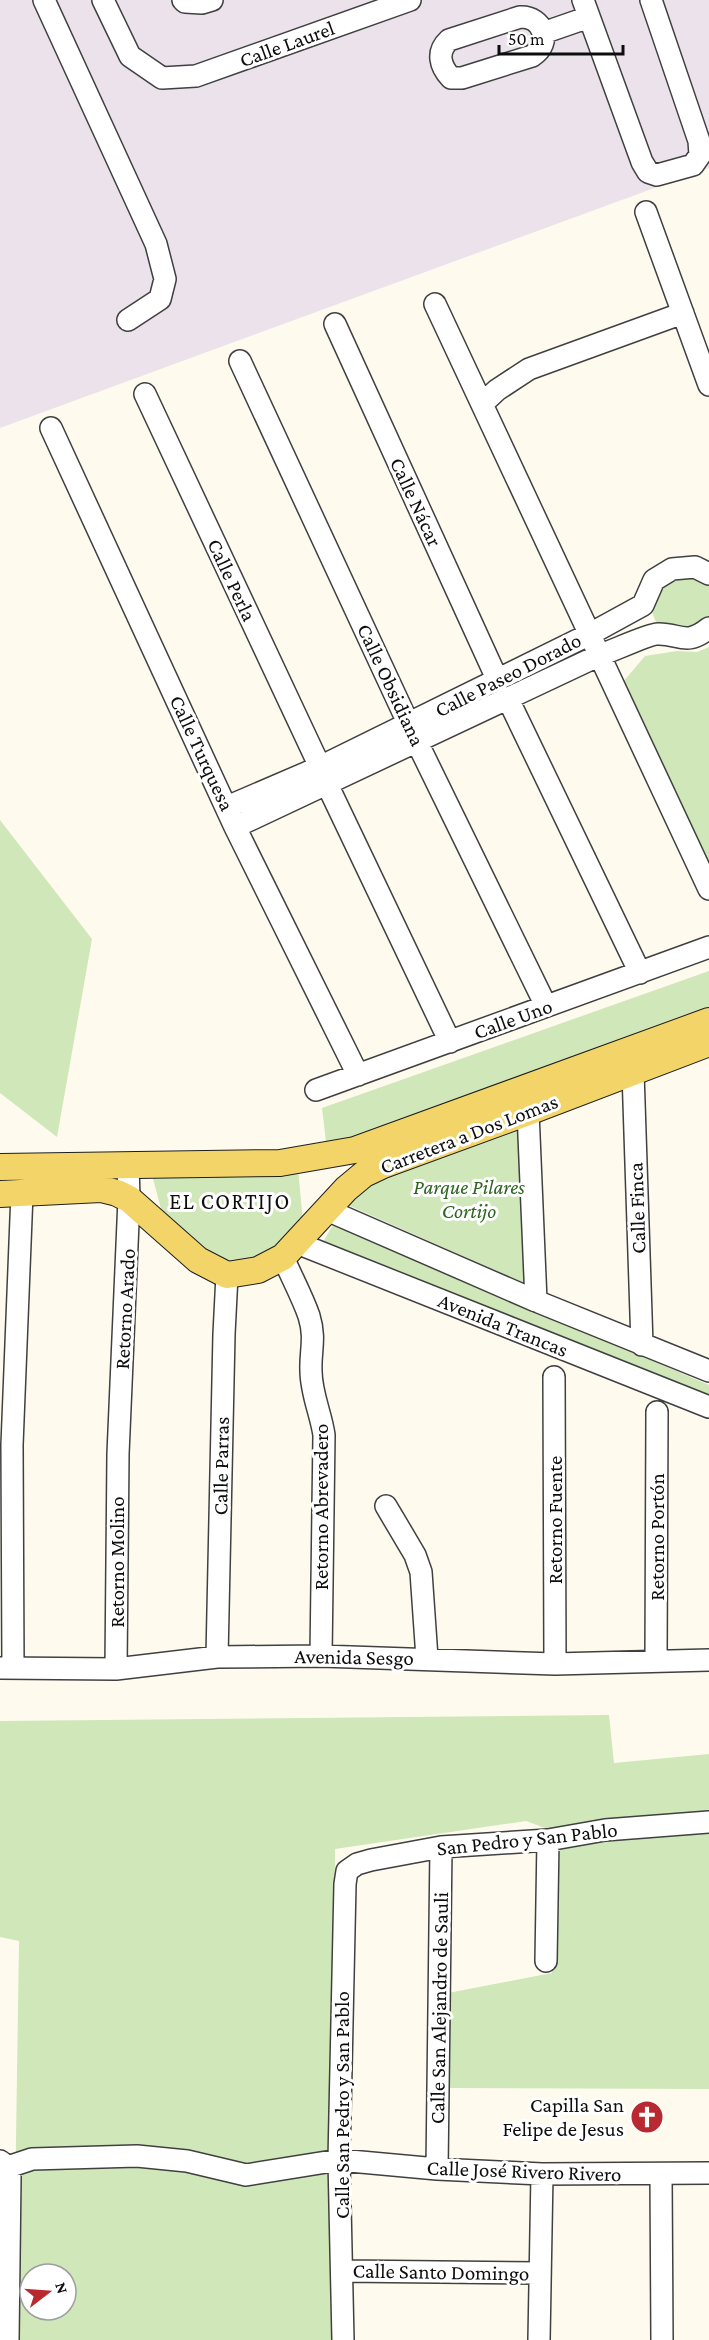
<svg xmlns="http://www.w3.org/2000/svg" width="709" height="2340" viewBox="0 0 709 2340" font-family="'Crimson Pro',serif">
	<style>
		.industrial { fill: #ebe2ec }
		.green { fill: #d0e7b9; fill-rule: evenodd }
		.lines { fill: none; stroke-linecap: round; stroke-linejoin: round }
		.minor-casing { stroke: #404040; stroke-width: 24 }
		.major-casing { stroke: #1e1e1e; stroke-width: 28 }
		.minor { stroke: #fff; stroke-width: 21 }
		.major { stroke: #f3d469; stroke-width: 26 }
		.labels { text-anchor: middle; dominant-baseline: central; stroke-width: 6; stroke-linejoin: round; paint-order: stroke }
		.street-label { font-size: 21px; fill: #0d0d0d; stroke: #fff }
		.park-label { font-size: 21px; font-style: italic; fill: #2d6320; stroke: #fff }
		.poi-label { font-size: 21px; fill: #0d0d0d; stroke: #fff; text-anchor: end }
		.neighbourhood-label { font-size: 22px; letter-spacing: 1.5px; fill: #0d0d0d; stroke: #fff }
	</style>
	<rect width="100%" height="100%" fill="#fefbee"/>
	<path class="industrial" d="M0,0H709V168L0,428Z"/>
	<path class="green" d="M687,574L709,580V621L692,629H662L655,620L648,601L665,582Z
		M709,647V877L623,682L645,656L677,651L697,652Z
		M0,820L92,939L57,1137L0,1093Z
		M709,971V1011L327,1150L322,1108Z
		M523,1123L524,1283L341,1202L378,1174Z
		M298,1168L303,1222L276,1260L234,1270L200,1250L161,1209L151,1171Z
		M334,1223L709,1385V1402L322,1244Z
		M609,1715L614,1763L709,1754V2089L449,2088L448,1993L552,1973L561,1834L526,1821L335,1849L332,2340H13L19,1941L0,1937V1721ZM30,2274H66V2310H30Z"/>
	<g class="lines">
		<g class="minor-casing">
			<path id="minor" d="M44,0L156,244L165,279L160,299L128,320
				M103,0L130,56L162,78L196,76L410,0
				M183,0L185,2L202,3L212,0
				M583,0L642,162L648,172L657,175L693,165L700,155L699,141L651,0
				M520,17C543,16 553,43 532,56L462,78H451C440,66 436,52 449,40Z
				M543,33L589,17
				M646,212L709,385
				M435,304L709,889
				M335,324L498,681
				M240,361L416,740L546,1006
				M145,394L320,767
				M482,404L497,390L529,369L683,313
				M51,428L235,827L358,1075
				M508,699L640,973
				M326,782L450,1042
				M227,807L320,767L590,634L643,605L654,580L672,569L695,567L709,574
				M235,827L600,655C610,652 649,634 657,634C680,633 685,647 709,628
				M633,1072L642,1345
				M316,1090L709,947
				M528,1112L536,1301
				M327,1210L536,1301L709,1371
				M297,1243L709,1407
				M283,1257C291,1276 302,1296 309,1316C316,1339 310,1351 311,1371C311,1393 321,1414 324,1435L321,1656
				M554,1377L555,1664
				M386,1506L415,1555L421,1572L427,1658
				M217,1657L224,1334L227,1275
				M656,1661L657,1412
				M0,1668L116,1669L217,1657L321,1656L555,1664L709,1660
				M13,1668L12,1445L22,1193
				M116,1669L118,1454L129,1199L128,1164
				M546,1961L548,1840
				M0,2161L8,2167L10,2177L8,2340
				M8,2167L32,2159L137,2156L187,2161L246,2175L339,2160L437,2169L542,2174L709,2173
				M437,2169L441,1847
				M661,2175L662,2340
				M342,2271L540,2273
				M343,2340L339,2160L345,1884L347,1871L357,1864L371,1860L441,1847L548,1840L605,1830L709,1822
				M539,2340L542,2174"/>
		</g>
		<g class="major-casing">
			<path id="major" d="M0,1167L280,1163L355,1150L709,1021
				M0,1194L101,1189L117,1193L129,1199L198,1260L227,1275L258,1270L283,1257L346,1189L364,1174L383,1165L528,1112L709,1043"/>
		</g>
		<use href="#minor" class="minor"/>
		<use href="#major" class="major"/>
	</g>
	<defs>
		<g id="church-disc" transform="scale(1.725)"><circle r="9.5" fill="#b82a2f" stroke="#fff"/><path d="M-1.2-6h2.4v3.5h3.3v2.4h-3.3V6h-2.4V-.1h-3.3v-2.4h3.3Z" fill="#fff"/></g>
	</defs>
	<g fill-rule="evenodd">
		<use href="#church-disc" x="647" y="2117"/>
	</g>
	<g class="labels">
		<g class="street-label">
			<text transform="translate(287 44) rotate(-20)">Calle Laurel</text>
			<text transform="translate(416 502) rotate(65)">Calle Nácar</text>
			<text transform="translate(232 580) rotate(65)">Calle Perla</text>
			<text transform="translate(508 675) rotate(-27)">Calle Paseo Dorado</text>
			<text transform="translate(391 685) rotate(65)">Calle Obsidiana</text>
			<text transform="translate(202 753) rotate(65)">Calle Turquesa</text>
			<text transform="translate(513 1019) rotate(-20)">Calle Uno</text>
			<text transform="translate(469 1134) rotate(-21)">Carretera a Dos Lomas</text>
			<text transform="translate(637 1208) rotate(-92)">Calle Finca</text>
			<text transform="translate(125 1309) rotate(-87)">Retorno Arado</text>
			<text transform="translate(503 1325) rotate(22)">Avenida Trancas</text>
			<text transform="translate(221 1466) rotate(-89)">Calle Parras</text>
			<text transform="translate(321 1507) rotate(-90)">Retorno Abrevadero</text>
			<text transform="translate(555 1520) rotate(-90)">Retorno Fuente</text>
			<text transform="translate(657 1537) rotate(-90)">Retorno Portón</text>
			<text transform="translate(117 1562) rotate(-90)">Retorno Molino</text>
			<text transform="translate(354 1657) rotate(1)">Avenida Sesgo</text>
			<text transform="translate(527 1839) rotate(-6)">San Pedro y San Pablo</text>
			<text transform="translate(439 2008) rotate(-89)">Calle San Alejandro de Sauli</text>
			<text transform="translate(342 2105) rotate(-90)">Calle San Pedro y San Pablo</text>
			<text transform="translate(524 2171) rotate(2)">Calle José Rivero Rivero</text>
			<text transform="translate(441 2272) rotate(1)">Calle Santo Domingo</text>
		</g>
		<g class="park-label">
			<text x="469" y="1187">Parque Pilares<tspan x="469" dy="24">Cortijo</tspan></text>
		</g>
		<g class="poi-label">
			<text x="624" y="2105">Capilla San<tspan x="624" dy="24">Felipe de Jesus</tspan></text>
		</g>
		<g class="neighbourhood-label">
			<text x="230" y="1201">EL CORTIJO</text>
		</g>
	</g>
	<g transform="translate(48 2292) rotate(73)"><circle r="28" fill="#ffffff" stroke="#9e9e9e" stroke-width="1.5"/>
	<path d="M0-4.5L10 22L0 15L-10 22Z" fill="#b82a2f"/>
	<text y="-9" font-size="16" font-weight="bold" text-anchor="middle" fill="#0d0d0d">N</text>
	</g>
	<path d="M499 45v9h124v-9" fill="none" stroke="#0d0d0d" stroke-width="3"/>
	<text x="508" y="45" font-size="18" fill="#0d0d0d" stroke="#ffffff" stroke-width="4.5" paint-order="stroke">50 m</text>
</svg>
